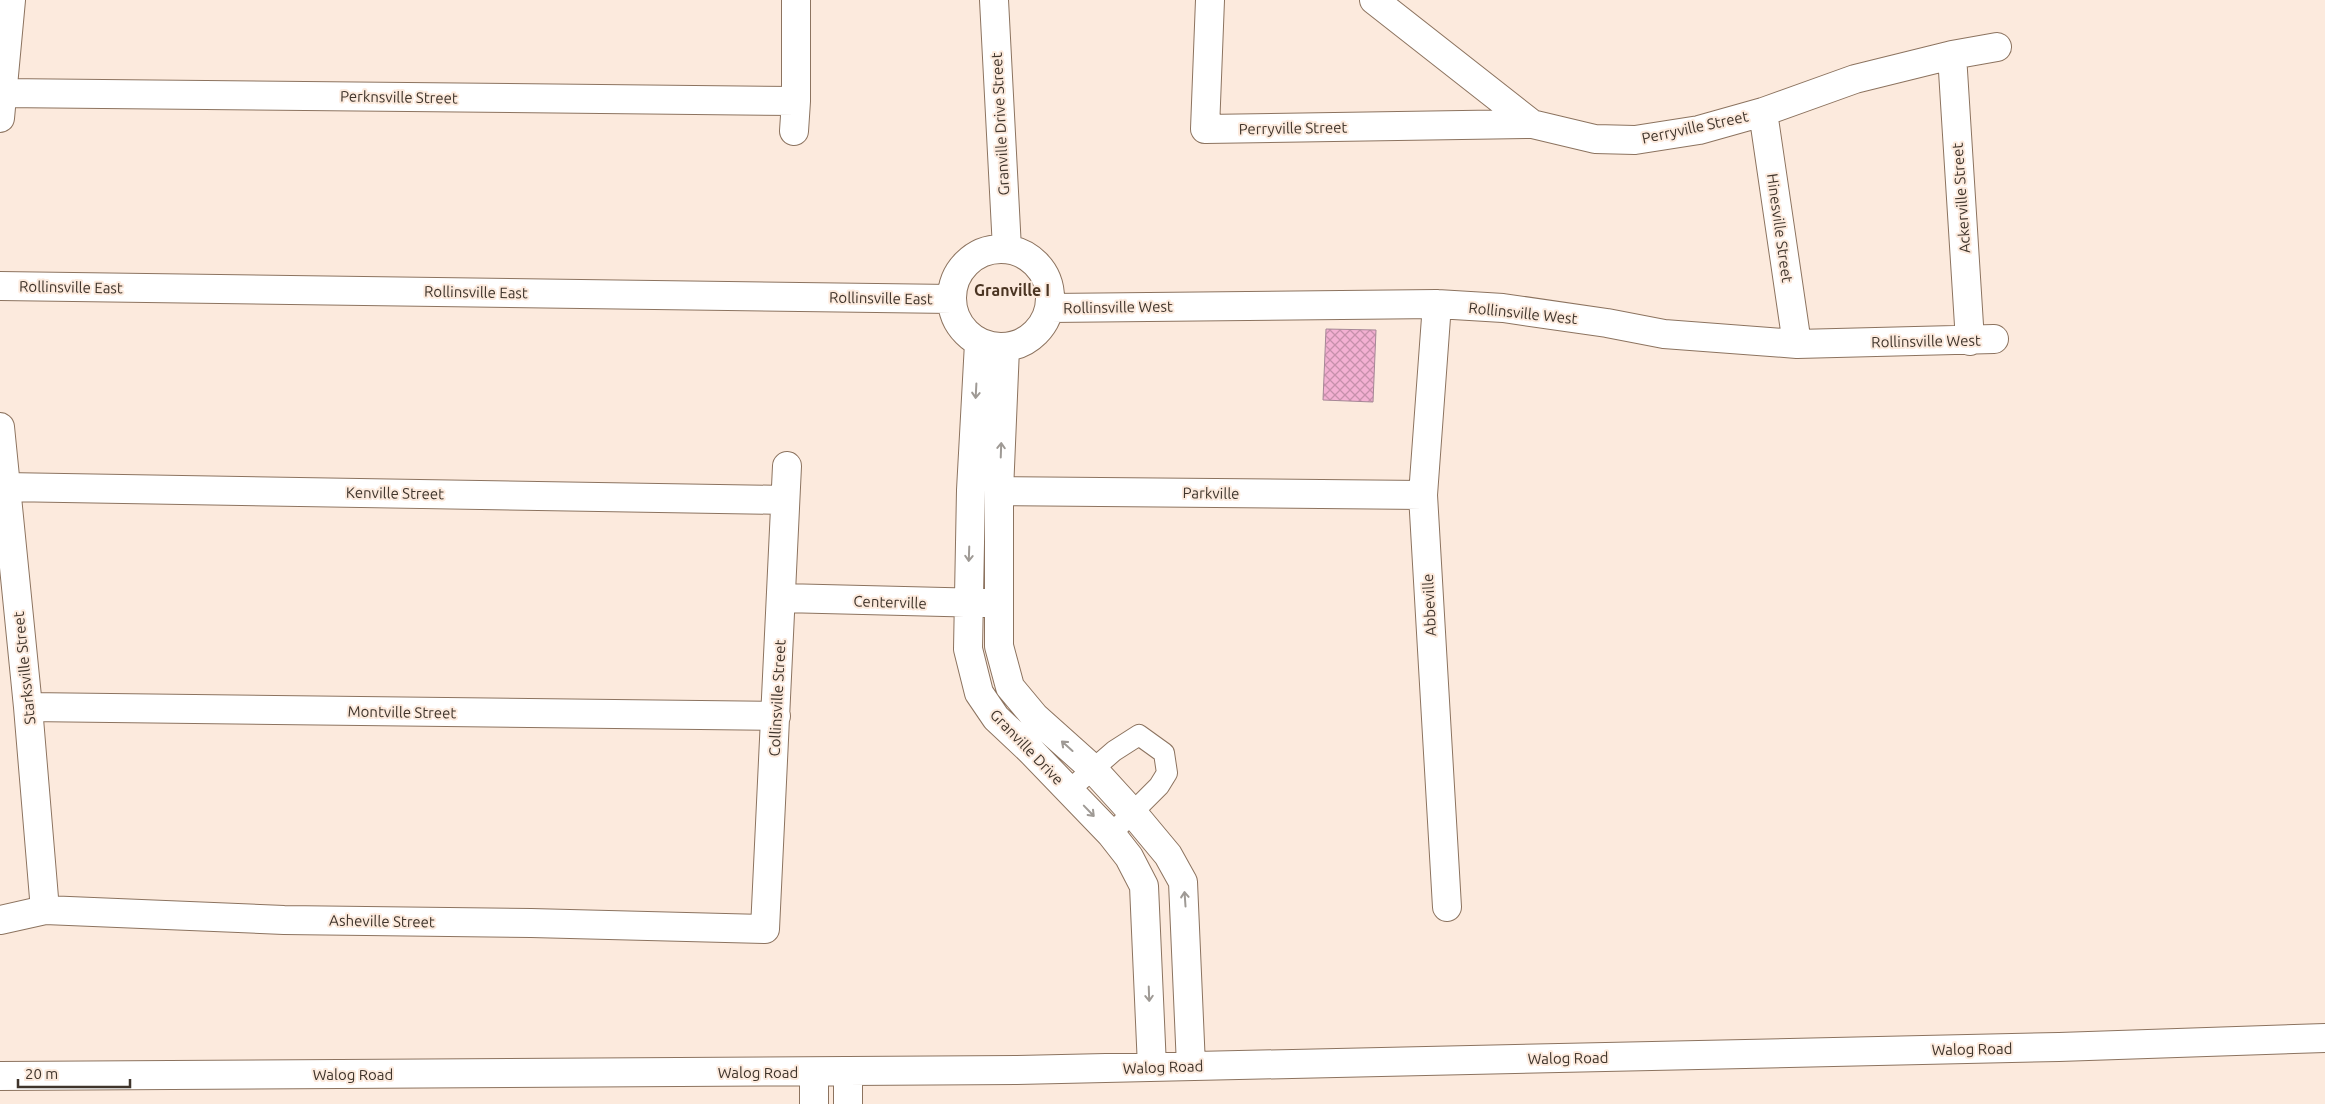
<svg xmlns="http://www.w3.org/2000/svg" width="2325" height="1104" viewBox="0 0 2325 1104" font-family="Ubuntu,sans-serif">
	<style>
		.building { fill: url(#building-cross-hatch); stroke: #a68796 }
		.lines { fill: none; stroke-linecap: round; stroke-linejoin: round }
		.service-casing { stroke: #8c735f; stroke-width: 22 }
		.minor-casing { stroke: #8c735f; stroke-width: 30 }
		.service { stroke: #fff; stroke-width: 20 }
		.minor { stroke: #fff; stroke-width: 28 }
		.oneway { stroke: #9f9a95 }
		.labels { text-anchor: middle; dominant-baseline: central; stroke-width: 4; stroke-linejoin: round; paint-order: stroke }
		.street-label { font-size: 15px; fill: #3f342b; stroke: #fceadd }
		.neighbourhood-label { font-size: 16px; font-weight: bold; fill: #4a3422; stroke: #fceadd }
	</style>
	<defs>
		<pattern id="building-cross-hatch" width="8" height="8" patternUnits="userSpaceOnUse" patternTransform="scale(1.25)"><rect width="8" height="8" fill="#f3b0d2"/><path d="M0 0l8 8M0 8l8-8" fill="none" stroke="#c690ab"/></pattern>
	</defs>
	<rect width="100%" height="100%" fill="#fceadd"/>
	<path class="building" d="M1326,329L1376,330L1373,402L1323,400Z"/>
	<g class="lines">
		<g class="service-casing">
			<path id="service" d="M1069,790L1114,751L1139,735L1164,753L1167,773L1159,786L1111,834"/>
		</g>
		<g class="minor-casing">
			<path id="minor" d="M994,0L1007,249
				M1210,0L1205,129L1532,124L1595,139L1635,140L1699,130L1763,112L1855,79L1952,55L1997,47
				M1374,0L1532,124
				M1952,55L1970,341
				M2,93L796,101
				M1763,112L1797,344
				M0,118L11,0
				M794,131L796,101V0
				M952 298a49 49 0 1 1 98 0a49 49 0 1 1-98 0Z
				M0,286L952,299
				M1437,304L1423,495L1447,907
				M1050,308L1437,304L1503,308L1607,323L1664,334L1797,344L1994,339
				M979,343L971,490L968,649L979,693L996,718L1030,750L1111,834L1129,857L1144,886L1152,1067
				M1005,348L999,491V646L1010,687L1035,717L1092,768L1133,813L1168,855L1183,882L1191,1066
				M0,427L28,707L45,910
				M5,487L785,500
				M999,491L1423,495
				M782,598L985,603
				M28,707L776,716
				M0,920L45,910L284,920L531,923L765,929L787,466
				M0,1076L1017,1070L2059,1047L2325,1038
				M814,1104V1072
				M848,1104V1072"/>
		</g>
		<use href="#service" class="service"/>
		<use href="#minor" class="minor"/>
	</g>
	<defs><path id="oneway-shaft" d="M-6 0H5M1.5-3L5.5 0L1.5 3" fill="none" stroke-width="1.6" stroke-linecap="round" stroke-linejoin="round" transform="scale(1.25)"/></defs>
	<g class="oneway">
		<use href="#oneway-shaft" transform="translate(976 391) rotate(93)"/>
		<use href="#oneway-shaft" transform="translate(1001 450) rotate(-88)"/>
		<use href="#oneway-shaft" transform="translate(969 554) rotate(92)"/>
		<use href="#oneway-shaft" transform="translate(1067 746) rotate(-138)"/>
		<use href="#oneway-shaft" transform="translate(1089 811) rotate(46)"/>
		<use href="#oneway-shaft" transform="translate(1185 899) rotate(-94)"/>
		<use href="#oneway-shaft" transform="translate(1149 994) rotate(88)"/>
	</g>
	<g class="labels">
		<g class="street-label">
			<text transform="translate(399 97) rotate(1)">Perknsville Street</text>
			<text transform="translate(1000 124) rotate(-93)">Granville Drive Street</text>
			<text transform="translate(1695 127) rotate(-12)">Perryville Street</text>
			<text transform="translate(1293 128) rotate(-1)">Perryville Street</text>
			<text transform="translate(1961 198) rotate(-94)">Ackerville Street</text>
			<text transform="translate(1780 228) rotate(82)">Hinesville Street</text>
			<text transform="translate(71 287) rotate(1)">Rollinsville East</text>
			<text transform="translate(476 292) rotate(1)">Rollinsville East</text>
			<text transform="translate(881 298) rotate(1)">Rollinsville East</text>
			<text transform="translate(1118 307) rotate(-1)">Rollinsville West</text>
			<text transform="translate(1523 313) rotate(6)">Rollinsville West</text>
			<text transform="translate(1926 341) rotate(-1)">Rollinsville West</text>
			<text transform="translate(395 493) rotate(1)">Kenville Street</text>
			<text transform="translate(1211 493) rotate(1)">Parkville</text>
			<text transform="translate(890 602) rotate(2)">Centerville</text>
			<text transform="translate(1429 605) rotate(-93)">Abbeville</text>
			<text transform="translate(24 668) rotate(-96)">Starksville Street</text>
			<text transform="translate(777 698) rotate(-87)">Collinsville Street</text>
			<text transform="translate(402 712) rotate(1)">Montville Street</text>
			<text transform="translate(1027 747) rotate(46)">Granville Drive</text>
			<text transform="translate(382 921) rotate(1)">Asheville Street</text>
			<text transform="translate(1972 1049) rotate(-1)">Walog Road</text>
			<text transform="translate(1568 1058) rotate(-1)">Walog Road</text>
			<text transform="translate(1163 1067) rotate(-2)">Walog Road</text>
			<text x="758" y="1072">Walog Road</text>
			<text x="353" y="1074">Walog Road</text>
		</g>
		<g class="neighbourhood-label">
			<text x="1012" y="290">Granville I</text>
		</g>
	</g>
	<path d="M18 1079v8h112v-8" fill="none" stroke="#3f342b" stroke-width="2.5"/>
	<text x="25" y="1079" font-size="15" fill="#3f342b" stroke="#fceadd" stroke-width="4" paint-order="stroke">20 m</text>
</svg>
